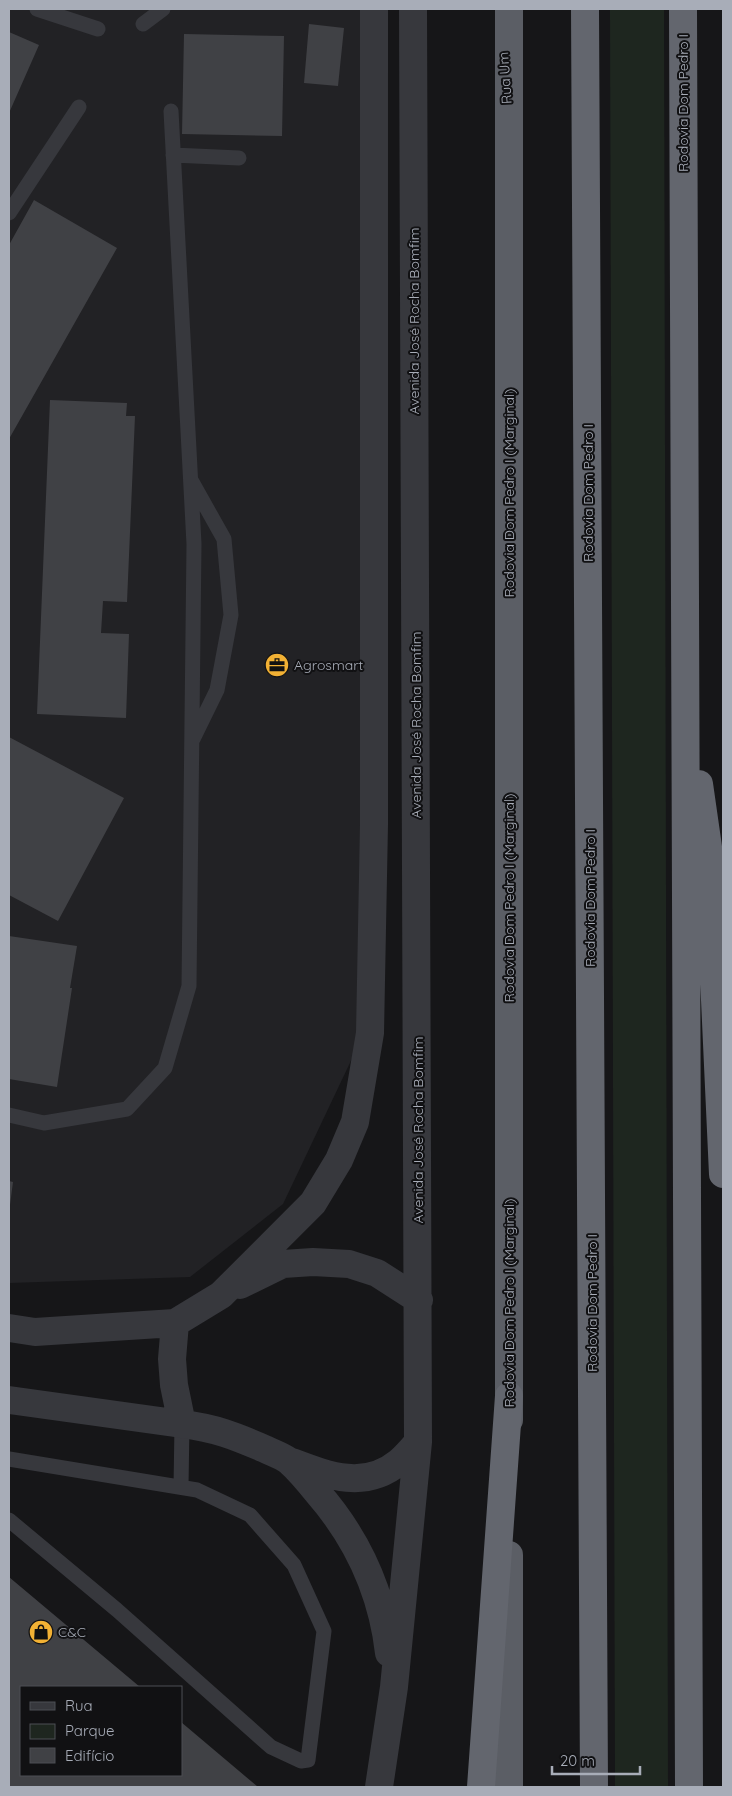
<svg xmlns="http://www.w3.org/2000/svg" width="732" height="1796" viewBox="0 0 732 1796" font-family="Quicksand,sans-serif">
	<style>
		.built { fill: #222225 }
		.green { fill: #1e261f }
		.building { fill: #404145 }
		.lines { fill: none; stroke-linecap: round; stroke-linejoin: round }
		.service { stroke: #37383d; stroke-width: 15 }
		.minor { stroke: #37383d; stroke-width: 28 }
		.trunk { stroke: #5b5e65; stroke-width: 28 }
		.motorway { stroke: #63666e; stroke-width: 28 }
		.labels { text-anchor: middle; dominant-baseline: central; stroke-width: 4; stroke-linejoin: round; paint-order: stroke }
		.street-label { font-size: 14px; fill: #a8adb8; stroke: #111113 }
		.poi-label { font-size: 14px; fill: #a8adb8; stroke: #111113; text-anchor: start }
	</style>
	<rect width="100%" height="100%" fill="#161618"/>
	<path class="built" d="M9,9H363L366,1029L283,1204L190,1277L9,1283Z"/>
	<path class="green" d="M610,9H664L668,1787H615Z"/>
	<path class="building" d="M309,24L344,28L338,86L304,83Z
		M9,32L39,45L9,113Z
		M184,34L284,36L282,136L182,134Z
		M34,200L117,248L9,439V245Z
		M50,400L127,403L126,416H135L127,602L103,601L101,633L129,634L126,718L37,714Z
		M9,737L124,798L58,921L9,895Z
		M9,936L77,946L70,988H72L57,1087L9,1079Z
		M9,1181L13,1182L10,1205H9Z
		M9,1577L140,1687H21V1775H181V1722L258,1787H9Z"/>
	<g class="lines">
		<path class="service" d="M37,9L98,29
			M143,24L163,9
			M173,155L239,158
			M9,213L79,107
			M192,482L224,539L231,615L217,690L193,739
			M9,1115L44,1123L127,1109L165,1068L189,986L194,544L171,111
			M9,1459L197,1490L250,1515L294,1565L324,1631L308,1760L301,1761L271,1747L117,1610L9,1520
			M181,1487L182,1424"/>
		<path class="minor" d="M240,1285L283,1264L313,1262L349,1264L377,1273L419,1300
			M175,1323L172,1359L174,1385L182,1424C215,1428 235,1436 265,1449C273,1453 282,1456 289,1461C299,1470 309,1482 317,1492C358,1539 382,1591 389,1653
			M9,1328L35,1332L175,1323L221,1295L313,1203L339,1160L355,1122L370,1033L374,824V9
			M9,1400L182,1424
			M292,1462C329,1476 365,1490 399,1462C406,1456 412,1449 418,1442
			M379,1787L394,1687L418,1442L413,9"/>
		<path class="trunk" d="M509,1420V9
			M509,1555V1787"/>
		<path class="motorway" d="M585,9L594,1787
			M683,9L689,1787
			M699,784L708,847L723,1174
			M481,1787L509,1396"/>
	</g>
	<defs>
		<g id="office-disc" transform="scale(1.25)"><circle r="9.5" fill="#f2b134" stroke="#111113"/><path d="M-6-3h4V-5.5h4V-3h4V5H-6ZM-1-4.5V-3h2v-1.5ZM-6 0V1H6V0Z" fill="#111"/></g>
		<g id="shop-disc" transform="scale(1.25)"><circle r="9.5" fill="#f2b134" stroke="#111113"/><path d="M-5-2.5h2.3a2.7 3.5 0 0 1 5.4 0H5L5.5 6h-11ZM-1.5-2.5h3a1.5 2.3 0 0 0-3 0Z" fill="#111"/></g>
	</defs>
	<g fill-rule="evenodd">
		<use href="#office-disc" x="277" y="665"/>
		<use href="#shop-disc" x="41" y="1632"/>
	</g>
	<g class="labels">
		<g class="street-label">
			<text transform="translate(505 78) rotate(-94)">Rua Um</text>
			<text transform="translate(683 103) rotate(-90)">Rodovia Dom Pedro I</text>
			<text transform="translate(414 321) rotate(-90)">Avenida José Rocha Bomfim</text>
			<text transform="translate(509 493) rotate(-90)">Rodovia Dom Pedro I (Marginal)</text>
			<text transform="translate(588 493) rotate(-90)">Rodovia Dom Pedro I</text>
			<text transform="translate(416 725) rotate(-90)">Avenida José Rocha Bomfim</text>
			<text transform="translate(509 898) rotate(-90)">Rodovia Dom Pedro I (Marginal)</text>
			<text transform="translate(590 898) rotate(-90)">Rodovia Dom Pedro I</text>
			<text transform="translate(418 1130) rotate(-90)">Avenida José Rocha Bomfim</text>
			<text transform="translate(509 1303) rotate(-90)">Rodovia Dom Pedro I (Marginal)</text>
			<text transform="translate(592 1303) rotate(-90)">Rodovia Dom Pedro I</text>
		</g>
		<g class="poi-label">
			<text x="294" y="665">Agrosmart</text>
			<text x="58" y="1632">C&amp;C</text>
		</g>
	</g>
	<rect width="732" height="1796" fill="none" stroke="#a8adb8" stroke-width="20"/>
	<rect x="20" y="1686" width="162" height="90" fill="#111113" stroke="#4d4f55"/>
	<rect x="30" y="1702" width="25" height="8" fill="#37383d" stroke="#4d4f55"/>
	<text x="65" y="1711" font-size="15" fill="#a8adb8">Rua</text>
	<rect x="30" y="1724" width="25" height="15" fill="#1e261f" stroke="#4d4f55"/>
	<text x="65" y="1736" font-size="15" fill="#a8adb8">Parque</text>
	<rect x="30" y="1748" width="25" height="15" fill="#404145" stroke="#4d4f55"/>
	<text x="65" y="1761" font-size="15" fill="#a8adb8">Edifício</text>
	<path d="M552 1766v8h88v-8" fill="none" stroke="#a8adb8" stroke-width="2.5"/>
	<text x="560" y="1766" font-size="15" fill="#a8adb8" stroke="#111113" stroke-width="4" paint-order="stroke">20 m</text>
</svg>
